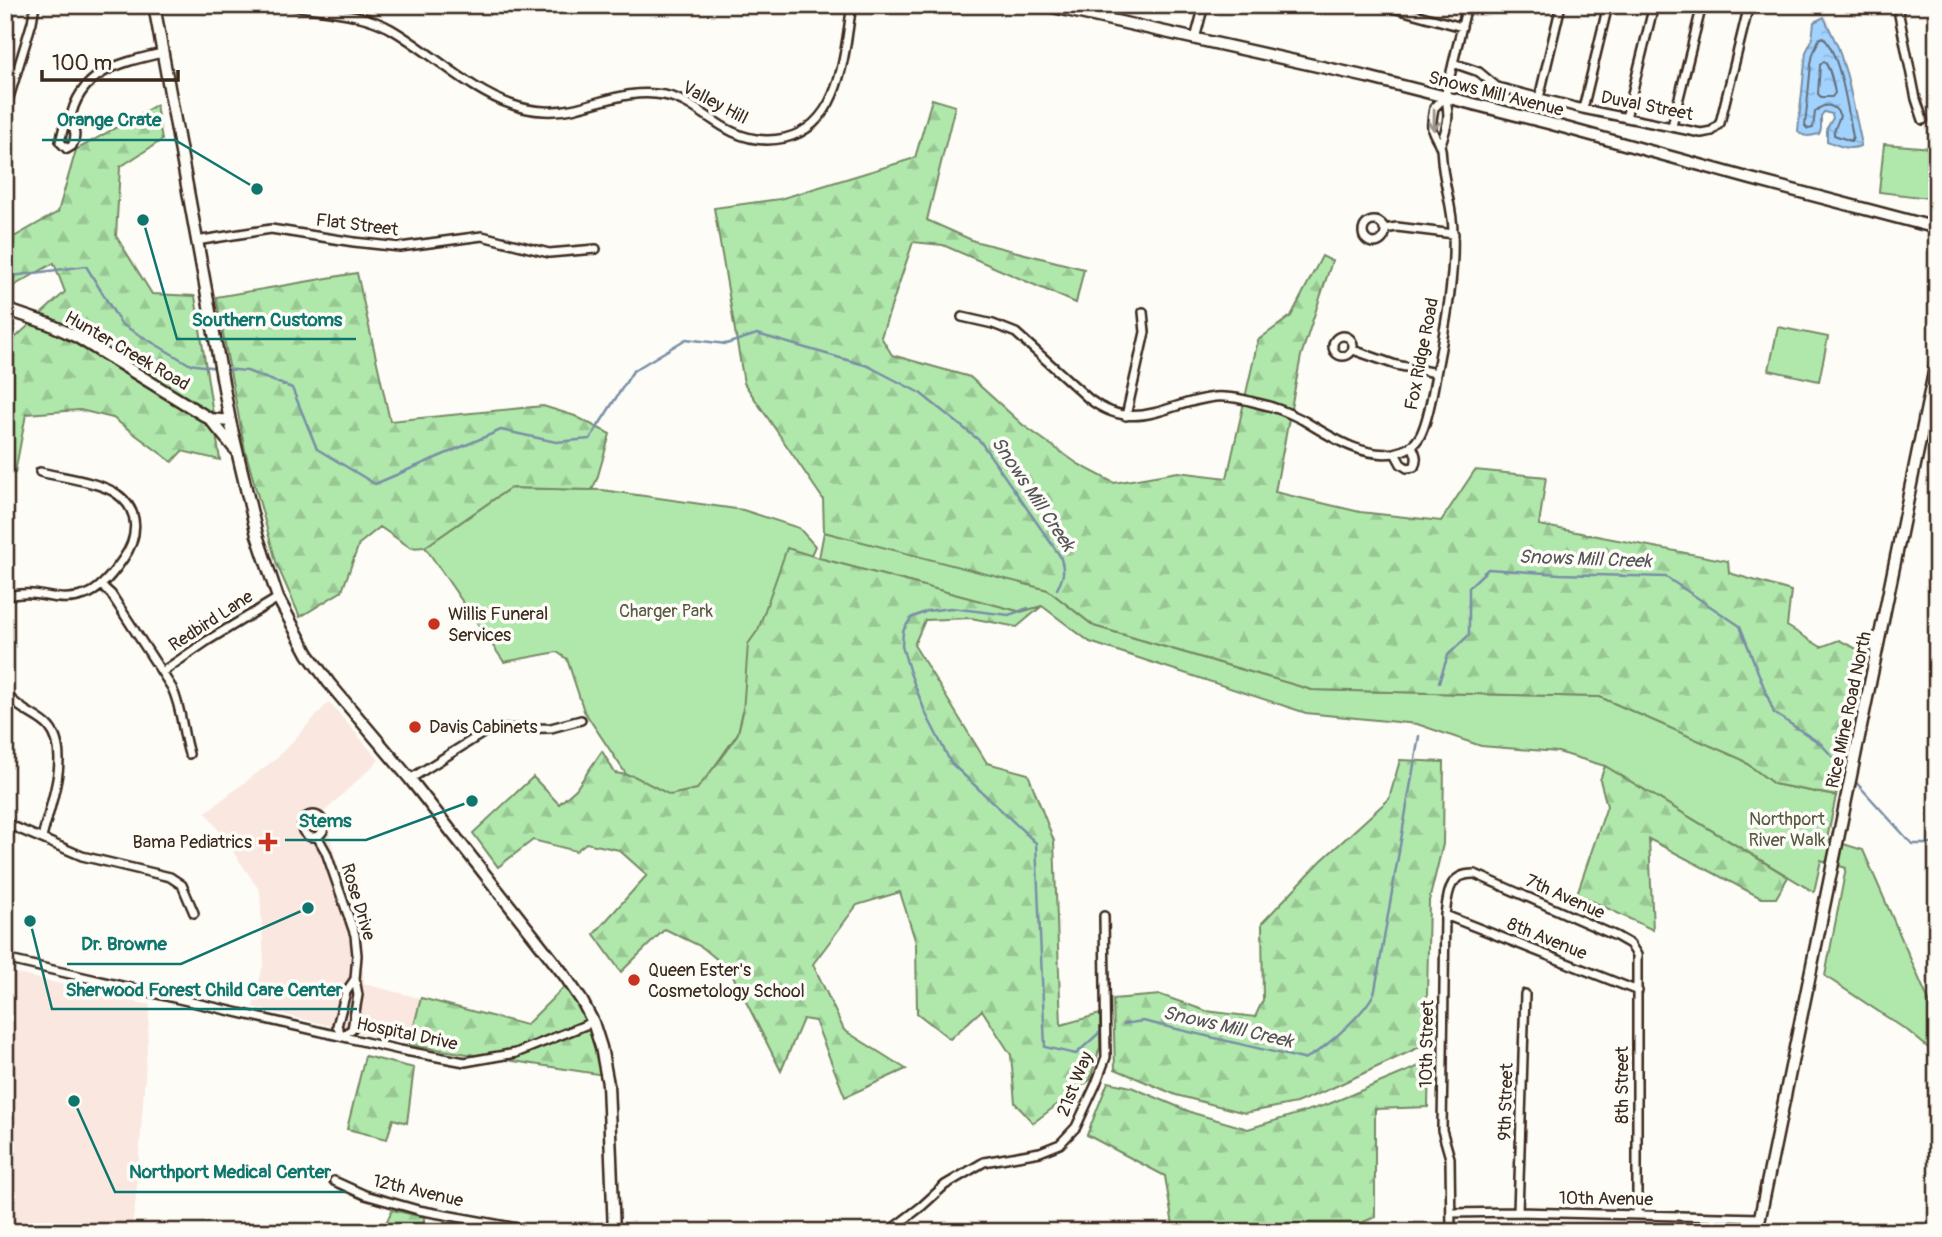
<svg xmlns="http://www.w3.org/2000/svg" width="1942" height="1237" viewBox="0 0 1942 1237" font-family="Pangolin,sans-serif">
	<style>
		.built { fill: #f9e7e0 }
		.green { fill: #b0e8ac; stroke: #768965; stroke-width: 2 }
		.forest { fill: url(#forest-firs); stroke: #768965; stroke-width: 2 }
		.water { fill: url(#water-ripples); stroke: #798fa5; stroke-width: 2 }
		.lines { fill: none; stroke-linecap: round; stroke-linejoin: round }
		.shore { stroke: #646e78; stroke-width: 2 }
		.stream { stroke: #798fa5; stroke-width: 2.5 }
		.minor-casing { stroke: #3b2a1e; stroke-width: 12 }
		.secondary-casing { stroke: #3b2a1e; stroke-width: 15 }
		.minor { stroke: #fdfcf7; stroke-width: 7 }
		.secondary { stroke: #fdfcf7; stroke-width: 10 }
		.oneway { stroke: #9c938a }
		.poi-dot { fill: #c8321e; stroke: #fdfcf7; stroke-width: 2.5 }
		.labels { text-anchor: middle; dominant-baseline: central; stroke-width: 7; stroke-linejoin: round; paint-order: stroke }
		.street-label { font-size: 18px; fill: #3b2a1e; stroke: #fdfcf7 }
		.park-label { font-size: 18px; fill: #585a42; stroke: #fdfcf7 }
		.poi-label { font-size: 18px; fill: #3b2a1e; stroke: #fdfcf7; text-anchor: start }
		.water-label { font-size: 19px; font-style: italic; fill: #555456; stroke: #fdfcf7 }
		.leader { fill: none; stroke: #0f766e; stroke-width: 2.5 }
		.callout-dot { fill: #0f766e; stroke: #fdfcf7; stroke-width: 2.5 }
		.callout-label { font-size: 19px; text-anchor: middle; font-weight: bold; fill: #0f766e; stroke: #fdfcf7; stroke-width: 7; stroke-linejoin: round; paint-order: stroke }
	</style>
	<defs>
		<pattern id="forest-firs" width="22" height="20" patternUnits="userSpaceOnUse" patternTransform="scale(1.75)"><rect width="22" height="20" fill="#b0e8ac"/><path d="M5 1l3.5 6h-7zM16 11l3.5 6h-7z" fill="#98c794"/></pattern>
		<pattern id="water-ripples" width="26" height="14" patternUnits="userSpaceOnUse" patternTransform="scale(1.75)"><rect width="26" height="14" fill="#a2d3ff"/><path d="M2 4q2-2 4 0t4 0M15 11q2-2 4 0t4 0" fill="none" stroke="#8cb5da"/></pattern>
	</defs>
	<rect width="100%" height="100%" fill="#fdfcf7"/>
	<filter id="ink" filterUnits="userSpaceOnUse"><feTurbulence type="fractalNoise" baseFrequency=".0143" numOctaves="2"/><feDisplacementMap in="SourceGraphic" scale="14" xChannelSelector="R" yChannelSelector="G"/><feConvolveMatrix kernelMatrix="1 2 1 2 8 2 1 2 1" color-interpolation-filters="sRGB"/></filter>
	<g filter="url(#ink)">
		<path class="built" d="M329,702L379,760L324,812L340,876L359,927L364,984L526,1025L565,986L610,1068L604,1075L410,1045L253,1007L264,961L260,891L206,812L277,758Z
			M5,971L150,1005L136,1198L131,1232H5Z"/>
		<path class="green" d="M1884,144L1932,148L1928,198L1879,192Z
			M1778,327L1828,337L1819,381L1769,370Z
			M510,488L602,490L743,510L799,528L815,546L743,711L738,733L685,809L630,780L584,711L567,659L557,652L504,662L425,547Z
			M824,532L985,572L1048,590L1094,626L1312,690L1600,697L1741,759L1774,784L1836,796L1827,839L1863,850L1931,1006L1937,1010V1055L1908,1031L1825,976L1846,868L1821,860L1814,892L1605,766L1558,752L1481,746L1417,724L1306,713L1090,642L1042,606L1021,612L819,558Z"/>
		<path class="forest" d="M932,99L955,106L927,220L974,241L1084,269L1076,303L943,245L913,242L881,337L892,355L970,377L1023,425L1078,464L1114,483L1178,472L1227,478L1258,340L1291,316L1322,256L1332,261L1301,356L1275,492L1360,512L1441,521L1475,470L1546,477L1539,525L1728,561L1729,573L1791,591L1787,626L1821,647L1839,640L1863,652L1836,796L1774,784L1741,759L1600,697L1312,690L1094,626L1048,590L824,532L823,499L744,383L714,208L780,199L915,158Z
			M156,105L162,140L120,167L116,236L152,294L195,296L220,460L182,451L172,462L113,418L80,410L26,414L15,473L5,470V335L15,338L65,292L54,263L10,288L5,286V242L58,212L76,150Z
			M357,273L390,421L543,406L575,416L610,434L597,479L592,490L510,488L425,547L411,548L380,527L359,544L342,591L300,617L277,565L245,450L216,297Z
			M787,548L819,558L1021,612L1042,606L1017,627L971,618L925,620L914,645L987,763L1028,774L1054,841L1061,1025L1100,1014V1047L1090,1080L1033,1123L1015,1103L1011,1055L982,1010L950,1039L917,1013L916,943L900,892L857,905L813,964L844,1030L906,1069L845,1097L815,1021L803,1019L781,1071L730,970L702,947L665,929L621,972L594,934L647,875L619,850L586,843L576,851L533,840L498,867L473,833L533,777L559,804L576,789L602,751L615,773L634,776L670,795L697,789L727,751L738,733L743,712L748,644L758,630Z
			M1400,760L1444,762L1443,844L1429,901L1426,1044L1330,1089L1296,1103L1245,1113L1176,1095L1115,1069L1113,999L1161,995L1206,1011L1255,1017L1263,1000L1262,923L1321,861L1389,799Z
			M1605,766L1788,877L1776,898H1761L1649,839L1653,930L1577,894L1607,806L1600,780Z
			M565,986L603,1038L610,1068L604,1075L409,1045L421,998L526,1025Z
			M365,1056L414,1068L407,1123L393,1119L387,1139L347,1129Z
			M1429,1062L1428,1107L1375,1109V1217L1341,1232H1174L1165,1176L1087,1135L1108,1082L1131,1087L1193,1113L1248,1129L1329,1104Z
			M392,1210L424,1217V1232H382Z"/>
		<path class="water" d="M1824,17L1838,47L1847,76L1861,140L1860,146C1849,151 1837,145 1827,141V128L1833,118L1832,114L1824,112L1821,116V129L1819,134C1811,136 1803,138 1798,131L1806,52L1812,40L1814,22Z"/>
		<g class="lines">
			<path class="shore" d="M1823,37C1841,56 1848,111 1853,137L1851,141L1834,135V131L1840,116C1835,104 1824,102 1815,112L1813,128L1808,129L1805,126L1811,64L1813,54L1819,39Z
				M1824,61C1831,69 1833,83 1835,93L1832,97H1821L1818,94L1820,65Z"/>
			<path class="stream" d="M5,277L86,266L121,324L189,364L217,368
				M224,369L247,371L292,388L317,449L375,484L501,430L556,442L590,439L633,371L686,339L726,344L757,334L868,366L920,393L980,441L1060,556C1065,570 1064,577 1057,589
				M1028,608L1009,615L951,608L927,611L911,618L903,631L902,646L910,673L926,714L951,763L1036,843L1045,1047L1076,1054L1099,1033
				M1439,682L1448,655L1469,635V587L1488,569L1560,574L1666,577L1740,626L1774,713L1821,744L1849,775
				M1853,779L1912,844H1937
				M1123,1024L1143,1021L1303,1059C1320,1055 1371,1007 1375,990L1419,736"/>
			<g class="minor-casing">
				<path id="minor" d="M288,5C322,11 361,12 391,29C431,52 470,91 513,105C532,112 556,113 576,108C606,101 632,89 664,95C691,100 709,121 733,132C750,140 767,142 785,138C842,125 844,52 852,5
					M1382,5L1462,27
					M1897,5L1916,99L1923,120
					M1195,39L1204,5
					M1453,63L1479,72L1497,87L1583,109L1701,133L1712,131L1720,123L1749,5
					M1539,98L1561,5
					M1583,109L1608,5
					M5,111L32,22L35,5
					M1626,118L1654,5
					M70,121C79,71 120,63 162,53
					M70,121C75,130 77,137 72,146L67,149L60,142L64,126Z
					M1672,126L1702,5
					M1440,146C1447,128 1451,115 1445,97L1467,5
					M1363 232a11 11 0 1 1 22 0a11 11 0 1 1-22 0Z
					M1384,229L1397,227L1454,234
					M196,241L271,229L354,242L400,247L482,236L549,253L596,249
					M962,317L993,324L1016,333L1089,399C1136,435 1167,402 1215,397C1229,396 1243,399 1257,403C1272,406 1287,412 1301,419C1329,435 1360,458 1394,453C1405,451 1415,445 1420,436C1428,421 1432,396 1435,380C1444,331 1455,282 1453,232C1453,213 1447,194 1444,175C1442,166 1442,157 1441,149C1439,142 1434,136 1432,129C1431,123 1433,114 1434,108L1445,97
					M1333 346a10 10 0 1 1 20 0a10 10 0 1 1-20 0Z
					M1353,350L1396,365L1436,373
					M1126,416L1145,332L1143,312
					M1923,419L1937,426
					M1395,453L1401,464L1407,468L1414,467C1418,459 1416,454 1412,446
					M101,585L111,594L172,688C182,709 182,732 189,754
					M5,596C14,595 23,593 32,594C51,596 65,602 85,595C100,591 114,572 123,559C138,538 141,511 117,494C101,482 60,477 40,472
					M162,672L207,641L278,598
					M5,694C11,699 16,704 22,708C31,715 42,719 49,727C72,753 49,808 42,838
					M410,779L488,730L499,729L551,728L581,720
					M302 826a11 11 0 1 1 22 0a11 11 0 1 1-22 0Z
					M5,823L82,856L170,877L182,885L194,913
					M317,836L326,852L355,935L357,955L355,979L358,995L352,1029L342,1036L337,1026L346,992L355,979
					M1445,915L1638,991
					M5,959L400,1050L465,1062L516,1053L593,1022
					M334,1181L365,1195L418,1210L539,1232
					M1518,1212L1525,994
					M1451,1213L1518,1212L1760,1218
					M888,1232L922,1206L945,1185L984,1162L1040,1152L1060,1144L1076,1127L1096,1084L1106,1057L1104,916
					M1451,1232L1450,1158L1442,1130L1445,915C1448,894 1448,873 1475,874L1616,936L1630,944L1637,955V1215"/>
			</g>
			<g class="secondary-casing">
				<path id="secondary" d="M154,5L230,421L257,535L278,598L308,654L329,683L410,779L565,976L582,1001L593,1022L601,1047L608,1084L614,1232
					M1044,5L1367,77L1548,123L1751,179L1937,228
					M5,309L49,324L77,337L210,419L230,421
					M210,419L234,448
					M1757,1232L1937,358"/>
			</g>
			<use href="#minor" class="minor"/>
			<use href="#secondary" class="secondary"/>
		</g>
		<defs><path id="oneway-shaft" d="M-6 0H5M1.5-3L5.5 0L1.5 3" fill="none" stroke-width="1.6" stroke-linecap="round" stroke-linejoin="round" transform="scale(1.75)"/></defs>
		<use class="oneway" href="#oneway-shaft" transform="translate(1434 120) rotate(91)"/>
	</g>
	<g class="poi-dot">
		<circle cx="434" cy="624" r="7"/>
		<circle cx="415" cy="727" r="7"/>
		<path d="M264.5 831.5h7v7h7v7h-7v7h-7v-7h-7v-7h7z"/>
		<circle cx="634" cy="980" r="7"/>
	</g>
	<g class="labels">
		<g class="street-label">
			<text transform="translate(1496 94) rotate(14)">Snows Mill Avenue</text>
			<text transform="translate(715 103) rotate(28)">Valley Hill</text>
			<text transform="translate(1647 106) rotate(11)">Duval Street</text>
			<text transform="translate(357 225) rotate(7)">Flat Street</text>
			<text transform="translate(127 351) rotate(30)">Hunter Creek Road</text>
			<text transform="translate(1422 354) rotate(-79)">Fox Ridge Road</text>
			<text transform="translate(211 621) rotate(-33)">Redbird Lane</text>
			<text transform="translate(1849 710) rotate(-78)">Rice Mine Road North</text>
			<text transform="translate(1565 897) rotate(24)">7th Avenue</text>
			<text transform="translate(358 902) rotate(73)">Rose Drive</text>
			<text transform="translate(1547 939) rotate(22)">8th Avenue</text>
			<text transform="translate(407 1034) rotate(12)">Hospital Drive</text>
			<text transform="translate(1427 1044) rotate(-89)">10th Street</text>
			<text transform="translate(1075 1084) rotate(-68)">21st Way</text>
			<text transform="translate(1622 1085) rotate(-90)">8th Street</text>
			<text transform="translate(1506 1102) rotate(-88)">9th Street</text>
			<text transform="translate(418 1191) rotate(13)">12th Avenue</text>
			<text transform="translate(1606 1199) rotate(1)">10th Avenue</text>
		</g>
		<g class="park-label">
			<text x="666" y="611">Charger Park</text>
			<text x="1787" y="819">Northport<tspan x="1787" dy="21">River Walk</tspan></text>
		</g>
		<g class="poi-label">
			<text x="448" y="614">Willis Funeral<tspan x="448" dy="21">Services</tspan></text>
			<text x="429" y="727">Davis Cabinets</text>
			<text x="252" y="842" text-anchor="end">Bama Pediatrics</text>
			<text x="648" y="970">Queen Ester's<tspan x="648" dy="21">Cosmetology School</tspan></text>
		</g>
		<g class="water-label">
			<text transform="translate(1033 494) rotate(56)">Snows Mill Creek</text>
			<text transform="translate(1585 559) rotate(2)">Snows Mill Creek</text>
			<text transform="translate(1228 1027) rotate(13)">Snows Mill Creek</text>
		</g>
	</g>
	<path class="leader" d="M257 189L175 140H42M143 220L177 339H356M472 801L366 840H285M308 908L181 964H67M30 921L52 1009H357M74 1101L115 1192H345"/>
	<g class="callout-dot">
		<circle cx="257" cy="189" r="7"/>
		<circle cx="143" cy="220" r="7"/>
		<circle cx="472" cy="801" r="7"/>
		<circle cx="308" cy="908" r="7"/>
		<circle cx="30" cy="921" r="7"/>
		<circle cx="74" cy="1101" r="7"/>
	</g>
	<g class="callout-label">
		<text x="109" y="126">Orange Crate</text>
		<text x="267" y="326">Southern Customs</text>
		<text x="325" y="827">Stems</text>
		<text x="124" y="950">Dr. Browne</text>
		<text x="204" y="996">Sherwood Forest Child Care Center</text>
		<text x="230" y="1178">Northport Medical Center</text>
	</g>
	<rect width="1942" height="1237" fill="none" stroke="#fdfcf7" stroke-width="28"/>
	<rect x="14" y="14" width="1914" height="1209" fill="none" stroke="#3b2a1e" stroke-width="2.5" filter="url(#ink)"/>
	<path d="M42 70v10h136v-10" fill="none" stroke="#3b2a1e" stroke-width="3.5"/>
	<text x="52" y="70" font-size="21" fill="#3b2a1e" stroke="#fdfcf7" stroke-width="5" paint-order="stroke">100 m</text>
</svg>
